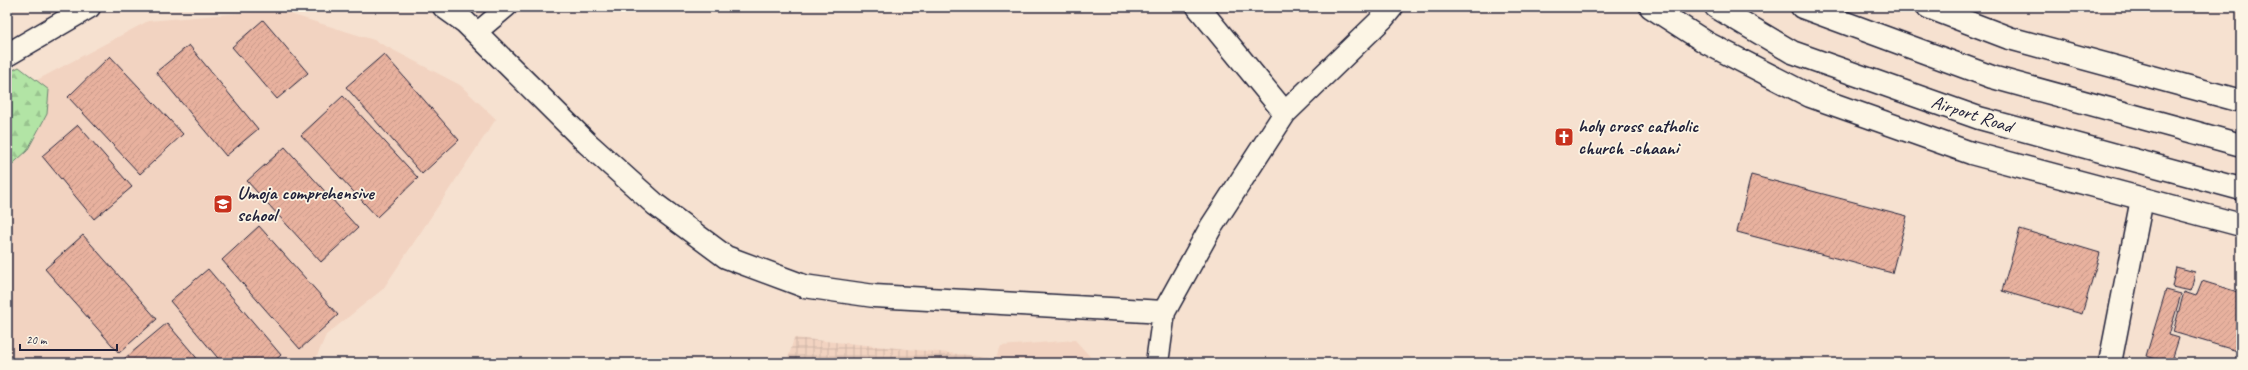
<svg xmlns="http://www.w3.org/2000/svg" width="2248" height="370" viewBox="0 0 2248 370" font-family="Caveat,sans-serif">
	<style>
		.built { fill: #f2d3c1 }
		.industrial { fill: url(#industrial-grid) }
		.forest { fill: url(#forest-firs); stroke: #6a8370 }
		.building { fill: url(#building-hatch); stroke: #22223b }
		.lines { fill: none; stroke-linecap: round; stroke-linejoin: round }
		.lane-casing { stroke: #22223b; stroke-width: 22 }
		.street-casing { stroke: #22223b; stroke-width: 25 }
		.secondary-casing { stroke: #22223b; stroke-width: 25 }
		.lane { stroke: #fcf5e5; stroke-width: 19 }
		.street { stroke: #fcf5e5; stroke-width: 22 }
		.secondary { stroke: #fcf5e5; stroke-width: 22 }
		.labels { text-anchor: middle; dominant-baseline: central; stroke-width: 3.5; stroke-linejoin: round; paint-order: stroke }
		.street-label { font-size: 19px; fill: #22223b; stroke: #fcf5e5 }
		.poi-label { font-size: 19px; font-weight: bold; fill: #22223b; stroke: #fcf5e5; text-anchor: start }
	</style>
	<defs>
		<pattern id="industrial-grid" width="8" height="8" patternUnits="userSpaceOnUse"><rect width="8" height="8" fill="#f2d3c1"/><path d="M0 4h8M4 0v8" fill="none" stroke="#cfb5a7"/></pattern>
		<pattern id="forest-firs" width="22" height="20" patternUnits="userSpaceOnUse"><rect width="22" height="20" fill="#b2e4a5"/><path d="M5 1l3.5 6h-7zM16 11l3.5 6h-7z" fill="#99c38f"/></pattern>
		<pattern id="building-hatch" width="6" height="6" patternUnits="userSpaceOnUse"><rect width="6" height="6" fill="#e8b19e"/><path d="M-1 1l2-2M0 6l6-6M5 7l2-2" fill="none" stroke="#c79889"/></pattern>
	</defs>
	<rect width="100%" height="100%" fill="#f6e1d0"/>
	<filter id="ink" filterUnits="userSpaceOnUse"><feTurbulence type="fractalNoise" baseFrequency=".025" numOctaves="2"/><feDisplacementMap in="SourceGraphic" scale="8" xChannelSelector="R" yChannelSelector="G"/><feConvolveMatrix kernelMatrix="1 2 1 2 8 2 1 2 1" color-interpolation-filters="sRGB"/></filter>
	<g filter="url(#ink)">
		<path class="built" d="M277,10L374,40L460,85L496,119L383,289L326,335L314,363H7V96L148,21Z
			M1075,340L1096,363H995L1001,346Z"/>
		<path class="industrial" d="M794,338L989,357L987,363H787Z"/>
		<path class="forest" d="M19,67L49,90L47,114L27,151L7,169V73Z"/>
		<path class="building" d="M263,20L308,73L277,99L232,47Z
			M189,45L258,129L226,156L156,72Z
			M384,54L459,140L422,174L346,87Z
			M110,56L183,134L140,174L68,97Z
			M343,96L418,178L377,217L301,135Z
			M78,125L132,187L94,219L42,156Z
			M285,147L358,228L321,262L247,181Z
			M1751,175L1907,216L1892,273L1737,232Z
			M259,226L338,315L300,349L222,260Z
			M2020,229L2100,253L2082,314L2002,291Z
			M83,235L157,319L119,353L45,269Z
			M2176,267L2195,272L2191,291L2172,287Z
			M208,269L281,355L272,363H222L170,301Z
			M2202,281L2241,293V352L2173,332L2184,292L2196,296Z
			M2166,290L2181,294L2169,335L2179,338L2171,363L2146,356Z
			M167,323L201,363H127L124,359Z"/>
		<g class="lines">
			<g class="lane-casing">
				<path id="lane" d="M476,33L507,7"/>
			</g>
			<g class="street-casing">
				<path id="street" d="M444,7L465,22L587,143L656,205L726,257L804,286L874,296L1164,312
					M1198,7L1285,113
					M7,55L89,7
					M1157,363L1164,312L1211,227L1285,113L1383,18L1392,7
					M2110,363L2142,199"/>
			</g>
			<g class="secondary-casing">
				<path id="secondary" d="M1651,7L1707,43L1810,96L1971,153L2241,225
					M1716,7L1792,52L1979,118L2241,189
					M1802,7L1992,77L2241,145
					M1928,7L2009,38L2241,101"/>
			</g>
			<use href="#lane" class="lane"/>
			<use href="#street" class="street"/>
			<use href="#secondary" class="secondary"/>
		</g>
	</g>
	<defs>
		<g id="church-square" transform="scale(1)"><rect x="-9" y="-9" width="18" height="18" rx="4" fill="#c8321e" stroke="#fcf5e5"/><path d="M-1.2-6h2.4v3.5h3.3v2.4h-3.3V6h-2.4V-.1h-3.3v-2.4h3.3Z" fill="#fff"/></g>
		<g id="school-square" transform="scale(1)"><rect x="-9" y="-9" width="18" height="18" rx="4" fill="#c8321e" stroke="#fcf5e5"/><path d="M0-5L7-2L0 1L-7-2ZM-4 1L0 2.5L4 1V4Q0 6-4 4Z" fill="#fff"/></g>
	</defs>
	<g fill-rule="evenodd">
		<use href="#church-square" x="1564" y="137"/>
		<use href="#school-square" x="223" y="204"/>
	</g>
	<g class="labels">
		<g class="street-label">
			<text transform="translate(1972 114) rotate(18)">Airport Road</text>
		</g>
		<g class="poi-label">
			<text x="1578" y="126">holy cross catholic<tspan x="1578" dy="22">church -chaani</tspan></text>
			<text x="237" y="193">Umoja comprehensive<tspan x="237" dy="22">school</tspan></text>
		</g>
	</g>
	<rect width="2248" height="370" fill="none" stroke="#fcf5e5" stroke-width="24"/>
	<rect x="12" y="12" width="2224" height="346" fill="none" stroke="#22223b" stroke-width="1.5" filter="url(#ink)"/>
	<path d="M20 344v6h97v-6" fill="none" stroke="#22223b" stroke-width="2"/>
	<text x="26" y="344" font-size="12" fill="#22223b" stroke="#fcf5e5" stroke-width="3" paint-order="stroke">20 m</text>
</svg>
